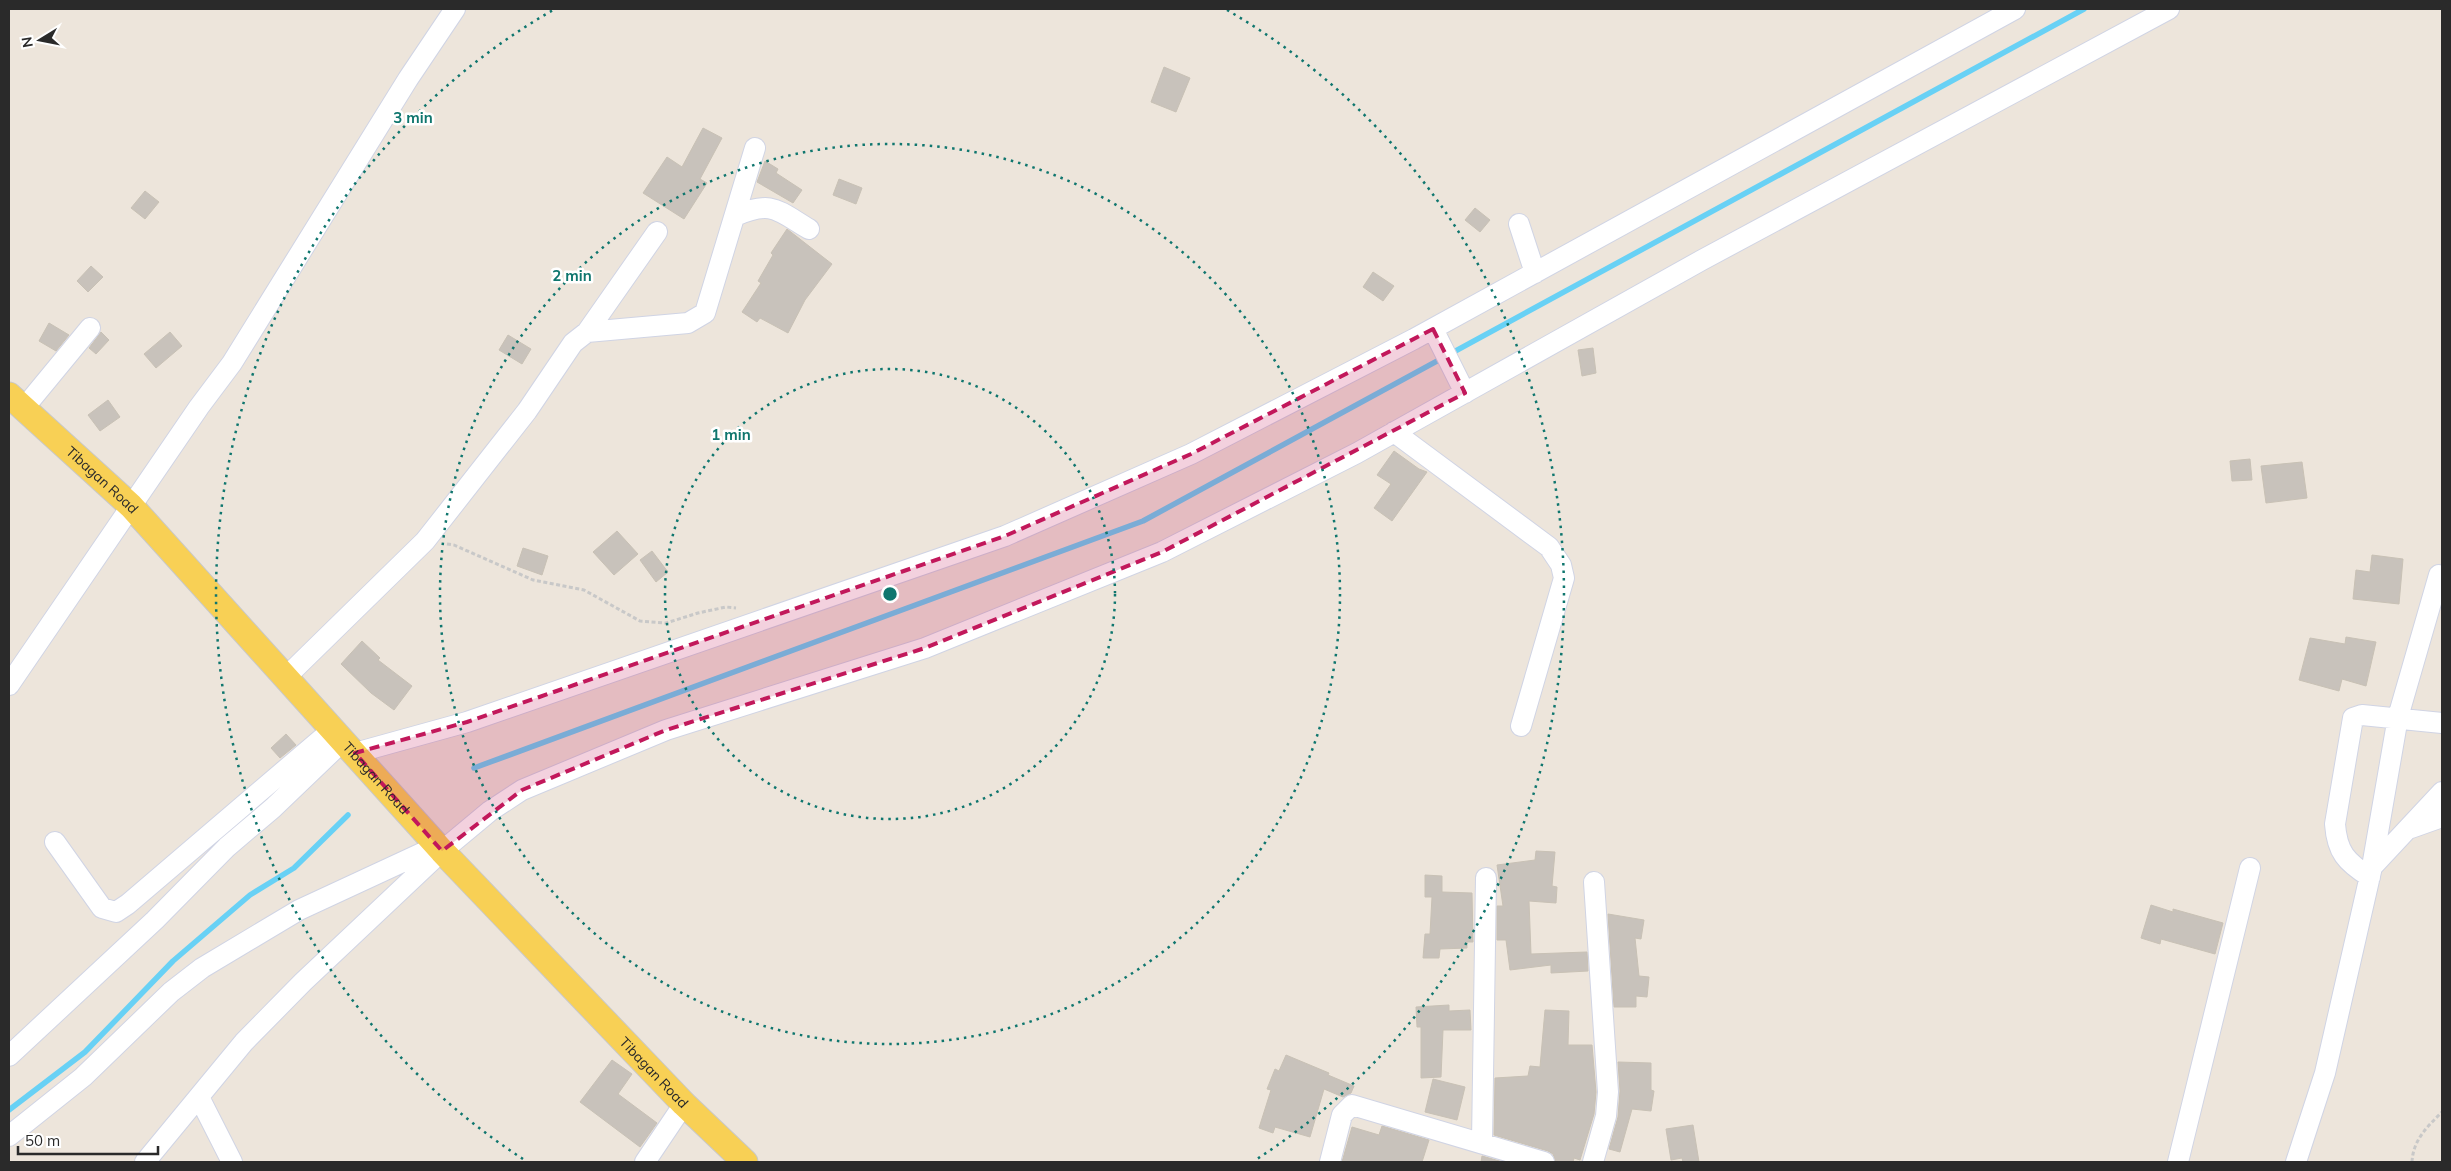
<svg xmlns="http://www.w3.org/2000/svg" width="2451" height="1171" viewBox="0 0 2451 1171" font-family="Mulish,sans-serif">
	<style>
		.lines { fill: none; stroke-linecap: round; stroke-linejoin: round }
		.stream { stroke: #68d1f5; stroke-width: 5.5 }
		.building { fill: #c8c2bb; stroke: #c8c1b5 }
		.minor-casing { stroke: #d0d4e4; stroke-width: 22 }
		.major-casing { stroke: #c8c8c8; stroke-width: 27 }
		.path { stroke: #c8c8c8; stroke-width: 3; stroke-dasharray: 4 2.5; stroke-linecap: butt }
		.minor { stroke: #fff; stroke-width: 20 }
		.major { stroke: #f8d055; stroke-width: 25 }
		.marked { fill: #c2185b; fill-opacity: 0.2; stroke: #c2185b; stroke-width: 4; stroke-dasharray: 10 6; stroke-linejoin: round }
		.ring { fill: none; stroke: #0f766e; stroke-width: 2.5; stroke-dasharray: 2.5 5 }
		.labels { text-anchor: middle; dominant-baseline: central; stroke-width: 5; stroke-linejoin: round; paint-order: stroke }
		.street-label { font-size: 14px; fill: #2a2a2a; stroke: #fff }
		.centre { fill: #0f766e; stroke: #fff; stroke-width: 2.5 }
		.ring-label { font-size: 15px; text-anchor: middle; font-weight: bold; fill: #0f766e; stroke: #fff; stroke-width: 5; stroke-linejoin: round; paint-order: stroke }
	</style>
	<rect width="100%" height="100%" fill="#ede5db"/>
	<g class="lines">
		<path class="stream" d="M474,768L1143,521L2084,9
			M9,1110L85,1052L173,961L250,895L294,868L348,815"/>
	</g>
	<path class="building" d="M1164,67L1190,78L1176,112L1151,102Z
		M703,128L722,138L700,179L707,183L684,219L643,193L667,157L682,167Z
		M765,161L778,169L776,173L802,190L793,203L757,182Z
		M839,179L862,188L856,204L833,195Z
		M145,191L159,202L145,219L131,208Z
		M1475,208L1490,220L1480,232L1465,220Z
		M787,229L832,264L805,300L788,333L760,318L757,322L742,312L761,283L758,281L773,255L771,253Z
		M91,266L103,277L88,292L77,281Z
		M1373,272L1394,286L1383,301L1363,287Z
		M49,323L69,335L56,351L39,341Z
		M101,332L109,340L96,354L89,348Z
		M170,332L182,346L156,368L144,354Z
		M508,335L531,349L522,364L499,350Z
		M1593,348L1596,373L1582,376L1578,350Z
		M108,400L120,417L100,431L88,415Z
		M1394,451L1419,469L1427,472L1392,521L1374,508L1391,484L1377,475Z
		M2250,459L2252,480L2232,481L2230,461Z
		M2302,462L2307,498L2266,503L2261,466Z
		M617,531L638,554L614,575L593,552Z
		M523,548L548,556L542,575L517,566Z
		M652,551L668,572L656,582L640,560Z
		M2372,555L2403,559L2399,604L2353,599L2356,570L2370,572Z
		M2346,637L2376,642L2366,686L2342,679L2339,691L2299,680L2310,638L2345,644Z
		M362,641L380,658L378,660L412,686L394,710L371,693L341,664Z
		M286,734L296,745L280,758L271,748Z
		M1536,851L1555,852L1552,886L1557,887L1556,903L1529,901L1531,954L1587,952L1588,971L1551,973V965L1510,970L1506,940H1497V906H1503L1497,865L1535,860Z
		M1425,875L1442,876V892L1472,893L1473,942H1467V948L1440,949L1439,958H1423L1425,934H1430L1432,897H1425Z
		M2151,905L2173,912V909L2223,923L2215,954L2161,939L2160,944L2141,938Z
		M1608,914L1644,920L1641,939L1635,938L1639,976L1649,977L1647,997L1636,996V1007H1614Z
		M1449,1005V1011L1470,1010L1471,1030H1443L1441,1077L1421,1078V1027H1417L1416,1007Z
		M1545,1010L1569,1011L1568,1045H1592L1596,1092L1594,1114L1580,1160L1574,1158L1573,1162H1556L1553,1154L1548,1151L1494,1135L1495,1078L1528,1076L1530,1066L1540,1067Z
		M1286,1055L1329,1073L1328,1075L1354,1086L1351,1093L1343,1097L1324,1089L1310,1137L1275,1127L1273,1133L1259,1128L1271,1090L1267,1089L1275,1069L1279,1071Z
		M612,1060L632,1074L618,1094L657,1123L640,1147L580,1102Z
		M1618,1062L1651,1063V1090L1654,1091L1651,1111L1632,1109L1620,1152L1609,1149L1618,1117L1620,1091Z
		M1433,1079L1465,1087L1457,1120L1425,1112Z
		M1693,1125L1699,1162H1683L1682,1158L1671,1160L1666,1129Z
		M1382,1126L1429,1140L1422,1162H1342L1352,1127L1379,1135Z
		M1482,1156L1503,1162H1481Z"/>
	<g class="lines">
		<g class="minor-casing">
			<path id="minor" d="M735,216C772,200 777,210 809,229
				M1519,224L1535,273
				M1433,329L1465,393
				M587,332L657,232
				M24,408L90,328
				M1394,432L1549,547L1561,565L1564,578L1521,726
				M285,678L425,541L527,411L573,343L587,332L688,323L705,313L755,148
				M9,685L199,407L232,363L408,79L455,9
				M355,753L467,722L1005,536L1191,454L1414,339L2015,9
				M2411,828L2442,817
				M55,842L102,908L116,912L128,904L333,729
				M2372,867L2398,717L2439,575
				M2370,877C2346,862 2337,852 2335,824L2353,718L2362,715L2442,723
				M9,1056L155,920L227,847L273,808L343,741
				M199,1097L232,1162
				M9,1136L83,1077L171,992L202,968L299,910L437,846
				M1482,1142L1486,878
				M145,1162L244,1042L303,982L442,851L490,811L522,790L666,730L925,648L1162,552L1357,453L1702,260L2169,9
				M645,1162L684,1104
				M1330,1162L1342,1115L1352,1105L1544,1162
				M1593,1162L1606,1116L1608,1092L1594,882
				M2178,1162L2250,868
				M2296,1162L2325,1073L2372,867L2442,792"/>
		</g>
		<g class="major-casing">
			<g id="major">
				<path id="s1" d="M9,395L131,506L442,851L684,1104L745,1162"/>
			</g>
		</g>
		<path class="path" d="M447,544L454,545L533,580L584,590L640,621L666,623L698,613L726,607L736,608
			M2412,1162C2413,1140 2427,1127 2442,1112"/>
		<use href="#minor" class="minor"/>
		<use href="#major" class="major"/>
	</g>
	<path class="marked" d="M1433,329L1465,393L1162,552L925,648L666,730L522,790L442,851L355,753L467,722L1005,536L1191,454Z"/>
	<g class="ring">
		<circle cx="890" cy="594" r="225"/>
		<circle cx="890" cy="594" r="450"/>
		<path d="M523 1159A674 674 0 0 1 553 10M1227 10A674 674 0 0 1 1257 1159"/>
	</g>
	<g class="labels">
		<g class="street-label">
			<text stroke="none"><textPath href="#s1" startOffset="126">Tibagan Road</textPath></text>
			<text stroke="none"><textPath href="#s1" startOffset="531">Tibagan Road</textPath></text>
			<text stroke="none"><textPath href="#s1" startOffset="936">Tibagan Road</textPath></text>
		</g>
	</g>
	<circle cx="890" cy="594" r="8" class="centre"/>
	<g class="ring-label">
		<text x="413" y="123">3 min</text>
		<text x="572" y="281">2 min</text>
		<text x="731" y="440">1 min</text>
	</g>
	<rect width="2451" height="1171" fill="none" stroke="#2a2a2a" stroke-width="20"/>
	<g transform="translate(40 40) rotate(260)" stroke="#ffffff" stroke-width="4" paint-order="stroke">
	<path d="M0-4L9 19L0 12L-9 19Z" fill="#2a2a2a"/>
	<text y="-8" font-size="14" font-weight="bold" text-anchor="middle" fill="#2a2a2a">N</text>
	</g>
	<path d="M18 1146v8h140v-8" fill="none" stroke="#2a2a2a" stroke-width="2.5"/>
	<text x="25" y="1146" font-size="15" fill="#2a2a2a" stroke="#ffffff" stroke-width="4" paint-order="stroke">50 m</text>
</svg>
